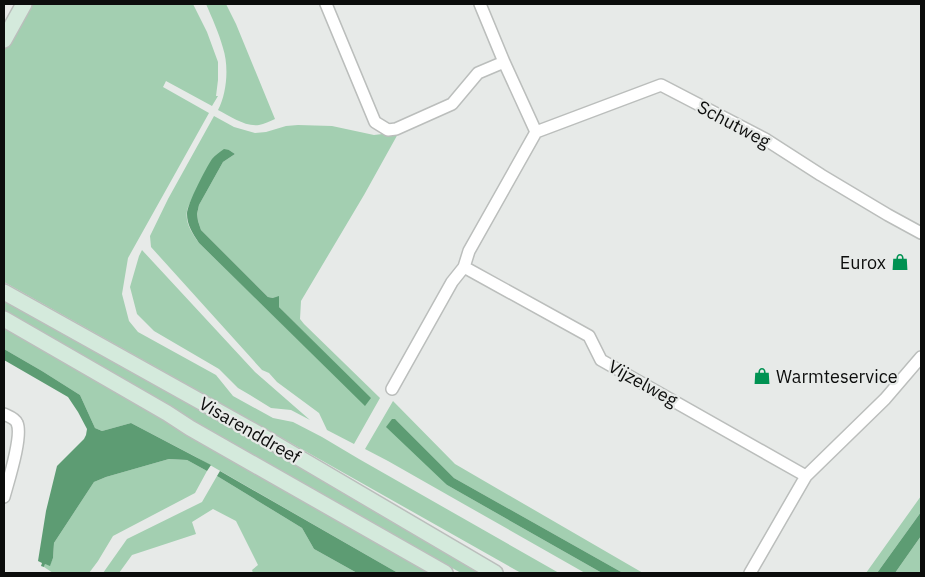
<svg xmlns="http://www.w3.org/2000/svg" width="925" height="577" viewBox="0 0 925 577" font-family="'IBM Plex Sans',sans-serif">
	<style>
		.green { fill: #a3cfb1; fill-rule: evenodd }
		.water { fill: #5d9c73 }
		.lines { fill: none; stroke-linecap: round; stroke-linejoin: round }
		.street-casing { stroke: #bbbebc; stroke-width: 14 }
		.secondary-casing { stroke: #bbbebc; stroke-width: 18 }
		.street { stroke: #fff; stroke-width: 11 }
		.secondary { stroke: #d4eadc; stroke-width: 15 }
		.labels { text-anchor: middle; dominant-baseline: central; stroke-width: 4.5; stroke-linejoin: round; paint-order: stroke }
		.street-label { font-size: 18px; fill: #0c0d0c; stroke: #e7eae8 }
		.poi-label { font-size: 18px; fill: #0c0d0c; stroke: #e7eae8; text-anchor: end }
	</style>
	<rect width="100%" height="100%" fill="#e7eae8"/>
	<path class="green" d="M30,4H193L207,32L218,62V80L216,96H218L212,106L166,81L163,87L209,113L128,258L122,294L129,321L138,332L216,375L233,396L273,418L293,422L322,437L359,459L559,573H521L282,438L248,422L211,398L4,282V50Z
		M206,4H226L236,24L275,119C270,121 264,124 259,125C245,127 230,116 218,110C227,93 229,66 223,48C219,33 212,18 206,4Z
		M214,116L234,127L255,133L266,132L286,126L298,125L332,126L374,135L399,132L364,195L301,301L300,319L304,324L380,398L354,444L327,430L319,413L277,382L269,373L262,370L151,247L150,236L168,199ZM229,150L235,154L223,162L199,205L197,214L198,221L201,230L268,297L273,298H275L279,307L370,398L365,405L199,243C192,233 185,223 187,211C190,196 219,163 229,150Z
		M142,250L255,372L310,420L291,410L271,408L250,395L238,388L219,369L154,331L137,314L130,287L139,256Z
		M4,299L478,568L480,573H461L4,313Z
		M4,328L436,573H398L196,457L131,423L102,431L95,428L80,395L42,371L4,349Z
		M393,401L455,464L643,573H623L454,478L395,419L447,485L602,573H585L388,461L365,449Z
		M169,459L187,460L207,471L195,493L113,536L98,561L89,573H53L44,567L45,564L50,565L53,558L54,543L94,482L106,477Z
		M217,476L302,528L314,549L357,573H253L252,570L258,565L236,521L213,509L192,522L196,534L132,555L119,573H103L127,539L202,502Z
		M921,496V512L877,573H866Z
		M921,536V573H895Z"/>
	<path class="water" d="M224,149L229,150L235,154L223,162L199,205L197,214L198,221L201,230L268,297L273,298L279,296V307L371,398L365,406L199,243C193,234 187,225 187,214C187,204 206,168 212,159C215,155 220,152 224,149Z
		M4,349L42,371L80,395L95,428L102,431L131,423L211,465L207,471L187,460L169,459L106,477L94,482L54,543L53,558L50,566L45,564L44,567L41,566L42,563L38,561L46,511L57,466L84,439L86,435L87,429L78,412L68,397L4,360Z
		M392,419H395L454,478L623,573H602L447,485L386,427Z
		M220,471L398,573H357L314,549L302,528L217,476Z
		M921,512V536L895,573H877Z"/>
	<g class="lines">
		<g class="street-casing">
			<path id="street" d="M326,4L375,122L388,130L396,129L452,104L478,73L504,62
				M536,132L661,85L765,139L821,175L888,215L921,233
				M464,267L589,336L601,360L806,476
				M392,389L452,282L464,267L469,251L536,132L504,62L480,4
				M4,414C8,416 15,418 17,423C23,436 8,482 4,497
				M750,573L806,476L885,399L921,357"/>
		</g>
		<g class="secondary-casing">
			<path id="secondary" d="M4,40L24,4
				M4,292L255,432L495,573
				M4,319L167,413L190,428L445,573"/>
		</g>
		<use href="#street" class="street"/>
		<use href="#secondary" class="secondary"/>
	</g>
	<defs>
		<g id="shop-bare" transform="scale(1.35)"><path d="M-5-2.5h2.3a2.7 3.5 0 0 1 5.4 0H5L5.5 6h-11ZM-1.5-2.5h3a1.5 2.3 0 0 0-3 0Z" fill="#009252" stroke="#e7eae8" stroke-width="2.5" paint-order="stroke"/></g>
	</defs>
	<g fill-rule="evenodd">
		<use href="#shop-bare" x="900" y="262"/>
		<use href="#shop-bare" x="762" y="376"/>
	</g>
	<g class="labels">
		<g class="street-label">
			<text transform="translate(734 124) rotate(28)">Schutweg</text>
			<text transform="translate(643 383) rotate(29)">Vijzelweg</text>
			<text transform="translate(250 430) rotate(30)">Visarenddreef</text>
		</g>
		<g class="poi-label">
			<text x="886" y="262">Eurox</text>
			<text x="776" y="376" text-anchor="start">Warmteservice</text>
		</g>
	</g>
	<rect width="925" height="577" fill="none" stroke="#0c0d0c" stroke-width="10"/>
</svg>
